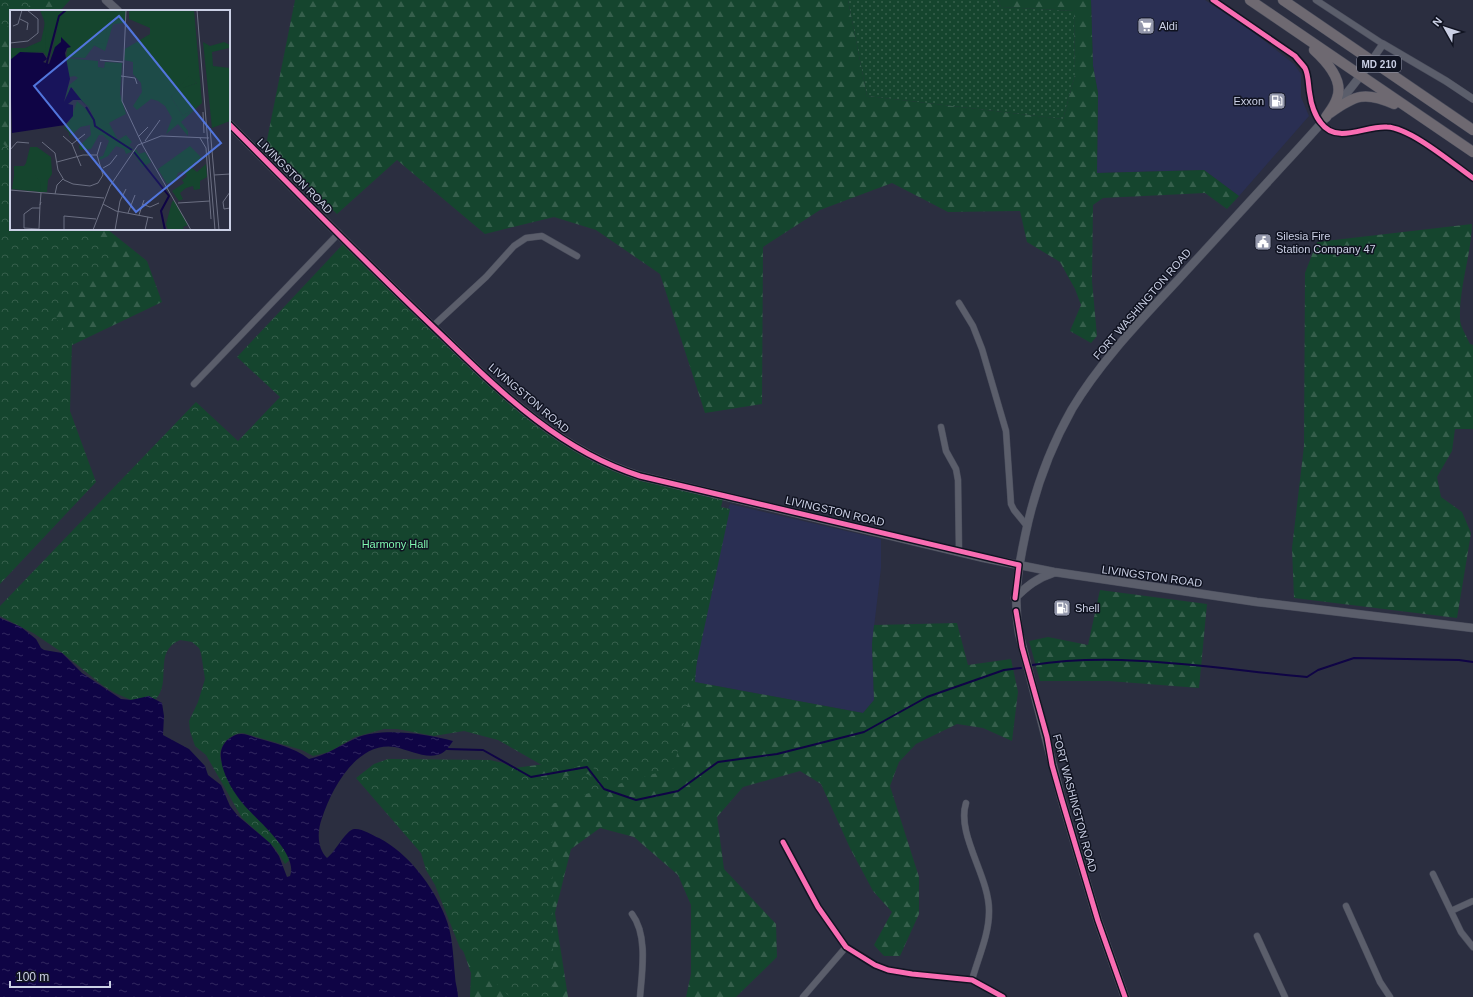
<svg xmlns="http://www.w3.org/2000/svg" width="1473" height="997" viewBox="0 0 1473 997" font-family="Arial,sans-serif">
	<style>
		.built { fill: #2a2f53 }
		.grass { fill: url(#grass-dots) }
		.forest { fill: url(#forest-firs) }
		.park { fill: url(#park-crowns) }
		.water { fill: url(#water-ripples) }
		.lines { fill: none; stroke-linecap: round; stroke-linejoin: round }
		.stream { stroke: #0f0445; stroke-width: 2 }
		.minor-casing { stroke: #494c5b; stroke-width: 7 }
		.tertiary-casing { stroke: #494c5b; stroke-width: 8 }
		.secondary-casing { stroke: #494c5b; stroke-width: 9 }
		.trunk-casing { stroke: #494c5b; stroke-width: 11 }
		.minor { stroke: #5b5e6b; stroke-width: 6 }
		.tertiary { stroke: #5b5e6b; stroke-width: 7 }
		.secondary { stroke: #5b5e6b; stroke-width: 8 }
		.trunk { stroke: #6e6971; stroke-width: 10 }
		.cycleway-casing { stroke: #101321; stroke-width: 8 }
		.cycleway { stroke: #f96db3; stroke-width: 5 }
		.labels { text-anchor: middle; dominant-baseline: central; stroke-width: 3; stroke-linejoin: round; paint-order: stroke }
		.shield { fill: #101321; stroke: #9397aa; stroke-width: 1 }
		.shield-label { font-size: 10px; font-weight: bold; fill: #cbd0e5 }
		.poi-label { font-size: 11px; fill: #cbd0e5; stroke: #101321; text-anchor: start }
		.street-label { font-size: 11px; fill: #cbd0e5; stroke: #101321 }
		.park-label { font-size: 11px; fill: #7ff9b0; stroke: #101321 }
		.inset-river { fill: none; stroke: #0f0445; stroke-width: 2 }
		.inset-road { fill: none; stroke: #6b6f82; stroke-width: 1 }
		.view { fill: #5175dc; fill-opacity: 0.15; stroke: #5175dc; stroke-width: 2 }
		.inset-edge { fill: none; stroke: #cbd0e5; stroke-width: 2 }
	</style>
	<defs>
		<pattern id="grass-dots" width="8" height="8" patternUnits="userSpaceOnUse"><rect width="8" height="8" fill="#15452e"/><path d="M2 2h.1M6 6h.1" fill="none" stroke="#365f4c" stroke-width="1.8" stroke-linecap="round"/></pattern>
		<pattern id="forest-firs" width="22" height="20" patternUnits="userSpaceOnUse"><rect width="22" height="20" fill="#15452e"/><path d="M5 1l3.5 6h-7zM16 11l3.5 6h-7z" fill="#365f4c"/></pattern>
		<pattern id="park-crowns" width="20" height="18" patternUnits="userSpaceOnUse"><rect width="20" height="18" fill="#15452e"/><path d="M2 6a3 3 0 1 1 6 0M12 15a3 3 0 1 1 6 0" fill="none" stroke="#365f4c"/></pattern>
		<pattern id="water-ripples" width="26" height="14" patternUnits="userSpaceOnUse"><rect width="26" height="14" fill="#0f0445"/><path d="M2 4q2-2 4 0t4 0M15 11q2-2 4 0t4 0" fill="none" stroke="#312860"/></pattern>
	</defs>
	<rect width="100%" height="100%" fill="#2b2e40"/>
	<path class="built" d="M1091,0H1205L1248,28L1294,64L1301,74V97L1309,116L1239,196L1204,170L1097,173L1098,93L1093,66Z
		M730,504L881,539V568L872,644L874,700L863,713L694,682L708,559Z"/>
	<path class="grass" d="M848,0H998L1001,7L1074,11L1075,75L1063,119L867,96Z"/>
	<path class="forest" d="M0,0H70L60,11H11V229H107L147,261L162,302L68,347L0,305Z
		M295,0H848L867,96L1063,119L1075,75L1074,11L1001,7L998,0H1091L1093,66L1098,93L1097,173L1204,170L1239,196L1227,209L1205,193L1103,198L1093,205L1092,281L1097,336L1091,343L1070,331L1081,305L1075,289L1060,262L1027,242L1020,211L948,212L892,183L820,210L763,247L762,404L705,413L660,274L596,230L554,217L485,234L397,160L337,214L266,145Z
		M1472,224C1471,256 1459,287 1460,319C1460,326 1467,337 1470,344L1473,345V429H1455L1452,451L1437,477L1441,497L1462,512L1471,533L1457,618L1294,598L1292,548L1304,446L1305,273L1317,242Z
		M1100,590L1207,604L1199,688L1109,681H1040L1029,641L1048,637L1088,645Z
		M957,623L968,665L1011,659L1018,692L1012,741L983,728L957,724L916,744L899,762L890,786L919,877V914L900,956H884L874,945L892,912L873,891L850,848L821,784L800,771L743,787L717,817L724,869L776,924L777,957L736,997H686L691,974V905L678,875L634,837L600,828L571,849L555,913L568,997H470L471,973L443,893L476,773L545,764L699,632L695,682L863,713L874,700L872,644L874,625Z"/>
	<path class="park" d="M0,0H35L24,11H11V23L0,34Z
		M0,141L11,151V229H84L112,259L52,312L72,342L70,411L96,482L0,584Z
		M345,242L493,386L590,458L723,499L721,507L730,509L674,768L608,787L600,773L589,765L583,764L567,771L554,772L498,740L464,731L434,736L397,729H384L355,737L329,752L313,756L302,750L243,733C229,733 217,748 221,761L291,859L285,864L275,848L242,818L206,755L195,746L190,731L189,721L198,702L205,679L201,653L199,648L192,642L180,640C152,652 173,682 155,700L138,703L115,693L102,685L60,651L33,633L0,616V606L196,402L238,441L280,397L237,357Z
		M388,759L490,760L503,763L541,779L588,774L602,787L603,789L552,804L553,997H510L460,948L435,885L426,870L421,853L356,778L374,764Z"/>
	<path class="water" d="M0,618L21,627L36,639L41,648L44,650L62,653L82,673L121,699L131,700L149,696L162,703L164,716L163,735L189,749L205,766L208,775L221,785L230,806L238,816L270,843L279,856L287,877L290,876C299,854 257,820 244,805C234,793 226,780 222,765C221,757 219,752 224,744C227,739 235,734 241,734C246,734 251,736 256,738C275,743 293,747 309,759C326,755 340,746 356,738C383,727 426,734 453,741C449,747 444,754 437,755C424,758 408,750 395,747C357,741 332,788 322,818C317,831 317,848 327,858C336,851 345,831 354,829C362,828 372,835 379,838C408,853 433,886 445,916C453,935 453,956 455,976C455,983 458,990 458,997H0Z"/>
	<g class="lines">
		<path class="stream" d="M1032,665C1121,651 1217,669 1307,677L1318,670L1354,658L1459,660L1473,662
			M447,749L483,750L531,777L587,767L604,789L636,800L678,791L718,762L777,754L864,732L927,697L1004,670L1021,668"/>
		<g class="minor-casing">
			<path id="minor" d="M1213,0L1295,56C1298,60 1302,64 1305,68C1309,76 1308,86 1310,95C1311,104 1315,116 1321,123C1337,145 1366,125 1387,127C1411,128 1453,164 1473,178
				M1316,0L1383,44
				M959,303L973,326L982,349L1006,431L1011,504L1014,510L1027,526
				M433,326L486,277L514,246L526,238L542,236L577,256
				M194,384L339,233
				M941,427L946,451L956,469L958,480L959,552
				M966,803C956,835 990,877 989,912C989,935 978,958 972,980
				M783,842L818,907L846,947L875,965L888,970L912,974L972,980L1003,997
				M1433,874L1461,932L1473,947
				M1346,906L1380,982L1390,997
				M1451,911L1473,901
				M632,914C648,935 642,972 640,997
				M1257,936L1285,997
				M803,997L846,947"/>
		</g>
		<g class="tertiary-casing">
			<path id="tertiary" d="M1372,60L1383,44L1446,81L1473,99"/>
		</g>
		<g class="secondary-casing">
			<path id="secondary" d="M106,0L118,11
				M229,124C294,189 359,256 426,320C490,381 553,449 640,476L984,558L1054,572L1257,602L1473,628
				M1015,598C1027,586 1037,578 1053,573
				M1125,997L1098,921L1061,797L1019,633C1013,599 1018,569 1025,536C1034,492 1050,448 1072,409C1100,362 1139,322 1176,282C1209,246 1242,210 1275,174C1309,137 1343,101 1372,60"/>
		</g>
		<g class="trunk-casing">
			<path id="trunk" d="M1250,0L1473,152
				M1283,0L1473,130
				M1314,50C1326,61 1344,80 1337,98C1335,105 1330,111 1326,117
				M1330,113C1355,95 1365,91 1394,104"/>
		</g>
		<use href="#minor" class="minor"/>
		<use href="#tertiary" class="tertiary"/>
		<use href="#secondary" class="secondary"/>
		<use href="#trunk" class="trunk"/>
		<g class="cycleway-casing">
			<path id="cycleway" d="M1213,0L1295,56C1298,60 1302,64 1305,68C1309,76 1308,86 1310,95C1311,104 1315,116 1321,123C1337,145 1366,125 1387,127C1411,128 1453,164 1473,178
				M229,124C294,189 359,256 426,320C490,381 553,449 640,476L1019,565L1015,598
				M1016,611L1022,647L1047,737L1052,765L1061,797L1098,921L1125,997
				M783,842L818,907L846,947L875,965L888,970L912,974L972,980L1003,997"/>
		</g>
		<use href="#cycleway" class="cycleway"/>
	</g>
	<defs>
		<g id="supermarket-square" transform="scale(0.9)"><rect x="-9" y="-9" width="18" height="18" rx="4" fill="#9397ab" stroke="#101321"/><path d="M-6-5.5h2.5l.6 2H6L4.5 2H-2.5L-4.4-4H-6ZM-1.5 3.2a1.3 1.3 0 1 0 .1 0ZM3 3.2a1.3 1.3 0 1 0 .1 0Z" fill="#fff"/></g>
		<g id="fuel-square" transform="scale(0.9)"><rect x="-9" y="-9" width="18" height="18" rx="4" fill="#9397ab" stroke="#101321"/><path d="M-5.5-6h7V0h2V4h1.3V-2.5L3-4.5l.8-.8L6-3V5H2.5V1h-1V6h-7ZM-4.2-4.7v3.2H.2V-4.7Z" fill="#fff"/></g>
		<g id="civic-square" transform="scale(0.9)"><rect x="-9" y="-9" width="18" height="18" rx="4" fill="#9397ab" stroke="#101321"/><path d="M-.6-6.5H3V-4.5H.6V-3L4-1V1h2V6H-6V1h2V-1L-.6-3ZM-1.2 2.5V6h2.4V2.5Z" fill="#fff"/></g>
	</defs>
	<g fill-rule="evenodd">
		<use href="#supermarket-square" x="1146" y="26"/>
		<use href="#fuel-square" x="1277" y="101"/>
		<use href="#civic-square" x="1263" y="242"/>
		<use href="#fuel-square" x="1062" y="608"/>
	</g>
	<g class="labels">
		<rect class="shield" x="1357" y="56" width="44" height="16" rx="3"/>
		<g class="shield-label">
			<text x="1379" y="64">MD 210</text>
		</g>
		<g class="poi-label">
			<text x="1159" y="26">Aldi</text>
			<text x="1264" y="101" text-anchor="end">Exxon</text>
			<text x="1276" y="236">Silesia Fire<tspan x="1276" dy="13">Station Company 47</tspan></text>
			<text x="1075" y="608">Shell</text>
		</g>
		<g class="street-label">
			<text transform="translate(295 176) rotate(45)">LIVINGSTON ROAD</text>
			<text transform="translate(1142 304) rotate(-49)">FORT WASHINGTON ROAD</text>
			<text transform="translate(529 398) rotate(40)">LIVINGSTON ROAD</text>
			<text transform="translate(835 511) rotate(13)">LIVINGSTON ROAD</text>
			<text transform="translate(1152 576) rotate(8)">LIVINGSTON ROAD</text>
			<text transform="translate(1075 803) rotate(75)">FORT WASHINGTON ROAD</text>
		</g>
		<g class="park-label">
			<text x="395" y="544">Harmony Hall</text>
		</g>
	</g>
	<g transform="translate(10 10)">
		<rect width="220" height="220" fill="#2b2e40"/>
		<path d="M179,65L187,73L174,78L180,89L183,99L173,106L161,87Z" fill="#15452e"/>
		<path d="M30,0H115L114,13L103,14L95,41L50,18H44L38,42L18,43L0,50V38H15L31,31L35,13ZM119,0H184L192,93L171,112L178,121V126L168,114L156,124L162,108L155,96L148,91L141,89L127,100L123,96L132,82L131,73L123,64V52L114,50L115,39L140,24V18L119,9ZM179,66L187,73L173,78V83L180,89L178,93L183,99L173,106L161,87ZM193,32L200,36L214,32L220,35L219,38L202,42L203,56L220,58V111L202,118ZM76,101L82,106H110L99,113L108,130L116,125L122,132L119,135L123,139L121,142L116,144L114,139L106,136L98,146L90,150L89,147L93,146L99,131L93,125H89L81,139L70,140L69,136L81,125L80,115L70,117L62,125L54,118L63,106ZM180,136L192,148L183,154L182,158L187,162L196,154L197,167L190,171V179L184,180L183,176L176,178L170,183L173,189L169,191L162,181L174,173L172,170L177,166L173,161L168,163L166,169L157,174L148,159ZM20,137H27L41,147L42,164L38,170L37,182H30L20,165H4V156H14L16,153ZM126,139L129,144L135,142L141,152L133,157L123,143ZM164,190L178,215L173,217L174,220H158L156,214L162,192Z" fill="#15452e" fill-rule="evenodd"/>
		<path d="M28,0H52L38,48L33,42H18L36,41L34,3ZM57,0H116L115,10L98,8L95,34L86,33L75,48L56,47L58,35L52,29L40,50L50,7ZM56,48L88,51V57L94,58L95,52L112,53L110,84L116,104L90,117L79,110L59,126L60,112L67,91L77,100L84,113L85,111L79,97L66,86L63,78H59V88L55,91L59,75L68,68L65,66L59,67ZM4,165H25L31,173L30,182L2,179Z" fill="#15452e"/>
		<path d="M51,27L61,37L57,38L55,43L60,69L54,92L61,77L77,97L71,90H63L58,94L63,95V106L55,115L2,123L0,50L10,42L33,43L37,49L33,52L39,54L45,37L51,32Z" fill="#0f0445"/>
		<path class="inset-river" d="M36,56L49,6L56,0M76,97L84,110L85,116L122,140M124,142L159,186L151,201L155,220"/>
		<path class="inset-road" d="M116,0L112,91L133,136L181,220M187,0L205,220M10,9L18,13L17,20M3,16L8,14L12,0M0,33L18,31L28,23V9L17,0M90,50L113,52M111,66L125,68L127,74M193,102L194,123M200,118L209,220M53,126L62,134L71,156M128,127L138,117M190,128L196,138L201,209M135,131L150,110M32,132L45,143L48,160L54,170L63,174L80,176L88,173L93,165L87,145L91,132M62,134L75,124M0,140L7,132L19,133M47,152L73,145H87M93,158L100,154L107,145M204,165L220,164M0,180L94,188M220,182L213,192L214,199L220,198M45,184L47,175L53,169M31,192L30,195L31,183M168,193L200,191M93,194L106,201L143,208M132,194L140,197L149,193M118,203L125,185M129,205L134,190M14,218L29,219L30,195M14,218V204L22,198H30M54,220V206L86,209M83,220L100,176L128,135L151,126L199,128M105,220L110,191L116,179M135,220L138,207"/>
		<path class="view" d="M109,6L211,133L126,202L24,76Z"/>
		<rect width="220" height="220" class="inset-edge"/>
	</g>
	<g transform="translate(1445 28) rotate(309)" stroke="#101321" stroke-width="3" paint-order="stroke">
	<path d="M0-3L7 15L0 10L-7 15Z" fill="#cbd0e5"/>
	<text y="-6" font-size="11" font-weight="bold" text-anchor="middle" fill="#cbd0e5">N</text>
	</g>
	<path d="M10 981v6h100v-6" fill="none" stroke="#cbd0e5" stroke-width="2"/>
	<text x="16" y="981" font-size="12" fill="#cbd0e5" stroke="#101321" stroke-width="3" paint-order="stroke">100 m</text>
</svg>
